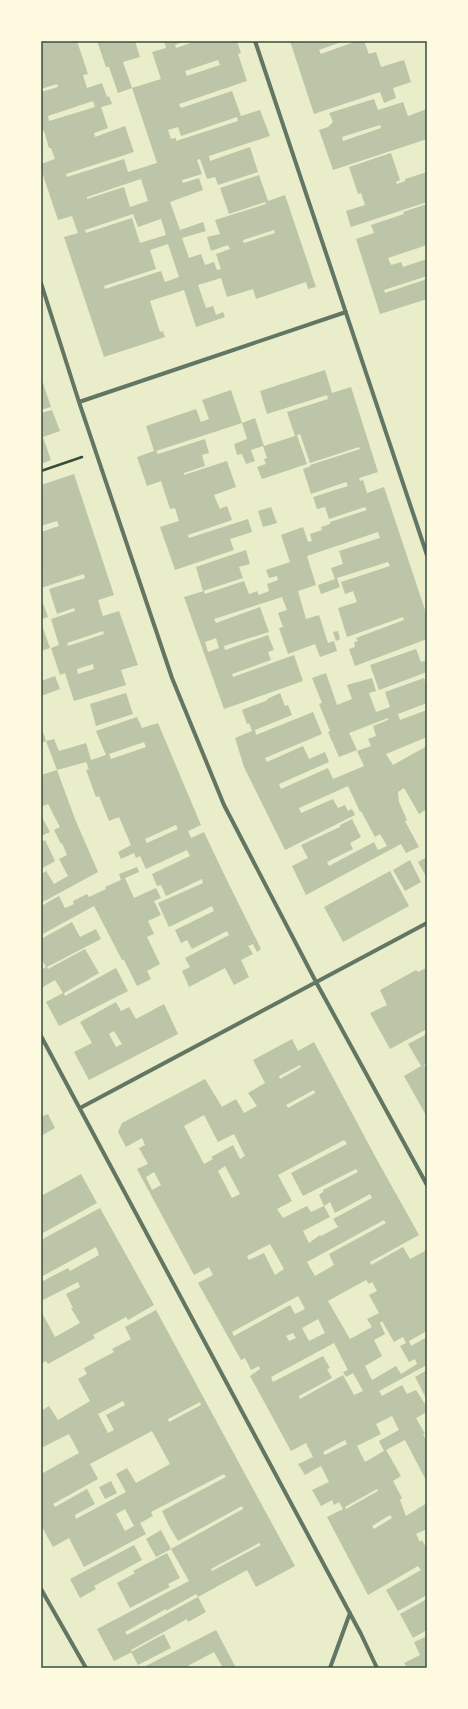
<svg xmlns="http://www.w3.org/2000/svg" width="468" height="1709" viewBox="0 0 468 1709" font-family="'IBM Plex Sans',sans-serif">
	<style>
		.building { fill: #bcc5a7; fill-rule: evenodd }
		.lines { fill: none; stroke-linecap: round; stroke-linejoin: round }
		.path { stroke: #344e41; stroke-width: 2.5 }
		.minor { stroke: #617663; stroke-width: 4 }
		.neatline { fill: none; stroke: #344e41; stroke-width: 1.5 }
	</style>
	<rect width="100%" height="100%" fill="#e9edc9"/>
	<path class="building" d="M41,41H77L88,74L83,75L87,88L102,83L107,97L109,96L112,104L101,107L108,128L94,133L95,137L125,126L134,152L66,174L67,177L124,159L128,172L157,163L132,88L118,93L109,67H106L97,41H135L140,57L123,62L132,88L161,79L152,52L166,48L164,41H185L175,45L176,48L196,41H237L241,53L238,54L247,81L179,104L181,108L232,91L241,116L260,110L270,136L209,156L210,161L250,147L258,172L218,185L215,177L207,179L200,159L197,160L202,174L182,180L183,183L199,178L203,190L170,202L180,230L203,222L206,231L182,238L189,258L201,254L205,265L214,262L217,270L221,269L216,254L230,249L228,245L211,251L207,237L220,234L215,220L266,204L265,202L229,214L220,188L259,175L268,201L285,195L316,287L308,289L306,282L256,299L253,289L227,297L221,278L198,285L206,308L213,306L216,315L223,312L225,317L196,327L184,290L150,301L160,332L163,331L165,337L104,357L64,237L78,233L72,216L58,220L41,169V164L55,159L51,148H49L44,131L41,132V92L58,87L57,84L41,89ZM218,60L220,65L187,76L185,71ZM93,101L95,107L49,121L48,116ZM237,117L238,121L176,141V138L171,139L168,130L178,127L181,136ZM141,179L148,201L130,207L124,187L87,199V197ZM133,214L138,227L161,219L166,235L140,243L132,218L86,233L85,230ZM274,230L275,233L244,243L243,240ZM168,244L179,277L165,282L161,271L105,289L104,286L156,269L150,250Z
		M290,41H344L319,50L321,54L357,41H364L369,54L376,52L381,67L404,60L411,82L393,88L396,98L384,103L380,92L314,114Z
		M374,99L378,110L403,102L408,116L427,109V139L333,170L319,130L328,127L333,122L329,113ZM380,125L381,128L343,141L342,137Z
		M391,153L400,180L396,182L397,184L405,181V179L427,172V202L351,227L346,211L365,205L361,193L358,194L349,167Z
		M427,204V245L388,258L391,265L401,262L403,267L427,259V276L384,290L385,293L427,279V299L380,314L356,239L374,233L371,225L404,214L403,212Z
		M325,370L332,393L351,387L378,472L359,478L360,481L363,480L367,493L384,487L425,610L427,620V639L355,666L349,649L355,647L354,642L358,641L356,638L404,620L403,617L347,637L338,608L357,602L353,591L345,594L341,582L390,566L388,562L337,578L340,587L321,594L318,585L335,579L331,568L343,564L339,551L380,538L378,532L307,556L316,585L298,591L306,619L319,615L328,643L334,641L337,651L320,657L315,644L288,654L279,628L283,627L278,613L287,610L282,597L214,619L216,623L260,607L269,632L224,646L225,650L268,635L274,650L268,652L271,660L232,674L233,677L294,655L303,681L224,709L184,597L204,591L205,594L244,581L249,594L257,591L259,595L269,591L267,584L278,580L277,576L269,578L266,570L290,562L281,535L303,527L308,542L312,541L310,534L322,530L321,527L330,524V522L367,510L365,507L329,519L325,507L317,509L313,497L348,486L346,482L311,494L303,469L311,466L310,465L360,449L359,447L310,463L300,434L297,435L307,464L262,479L257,467L266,464L264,459L267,458L263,446L251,450L255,461L246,464L242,454L237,455L234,444L247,439L242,423L156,451L158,454L205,439L209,453L202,455L205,466L184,473V475L227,461L236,487L214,495L220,509L227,506L232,520L188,535L189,538L248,519L252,532L230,539L234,550L175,570L160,527L179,521L175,508L170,509L161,481L147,486L137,457L154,451L146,426L196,409L201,422L209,419L202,400L231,390L242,423L255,418L264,446L295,436L287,412L328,399L327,395L267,414L260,391ZM216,638L219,648L208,652L205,642Z
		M41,377L51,407L41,410Z
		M52,410L60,431L43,437L51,460L41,464V413Z
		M74,474L114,595L98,600L103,616L119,611L138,665L121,670L126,685L74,701L65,673L60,675L51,648L59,645L51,619L75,611L74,608L57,614L49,589L85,578L84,574L41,588V570L43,569L41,563V532L59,526L57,521L41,526V485ZM103,631L104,634L68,646L67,643ZM93,664L94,669L78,674L77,669Z
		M271,507L277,523L263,527L258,511Z
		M246,550L250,564L239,567L243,578L203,591L196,567Z
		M41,597L48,617L41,619Z
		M41,622L50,648L41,651Z
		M338,631L340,639L336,641L333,632Z
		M416,649L421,662L427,660V672L379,690L370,665Z
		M326,673L337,705L352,699L347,685L372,678L376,691L369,693L376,712L390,707L385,692L424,678L427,687V703L398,714L400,720L427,710V737L386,754L393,765L427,746V809L419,814L404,788L398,792L399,802L407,820L405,821L419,847L406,853L401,844L306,895L292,866L308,858L301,845L340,827V825L352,819L361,837L350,843L353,849L327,862L329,866L374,842L378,850L387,846L380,834L375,837L361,811L360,812L348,786L299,808L301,813L333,799L338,808L345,805L348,811L352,809L355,815L285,850L244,767L235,738L252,731L249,723L247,724L242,710L268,700L267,699L280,693L285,706L288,705L292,715L255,730L256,735L313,712L322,734L265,758L267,762L303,746L309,759L325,752L329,762L279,784L281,789L328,768L333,779L364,766L357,751L371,746L368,739L376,736L373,726L388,720V718L349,733L357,750L339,757L328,732L330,731L319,704L322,703L312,678Z
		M55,676L60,689L41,696V681Z
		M126,693L133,714L96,726L90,704Z
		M137,717L142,728L158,723L201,825L188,831L191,838L204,832L221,868L261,949L257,952L253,944L248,946L253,954L241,960L249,977L234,985L225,968L189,987L182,971L190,967L185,958L229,935L227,931L192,949L187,940L181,943L175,930L214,911L212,906L169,927L167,923L158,903L203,883L202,879L166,896L161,885L157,886L152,874L190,856L187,850L146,869L140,856L136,858L134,853L121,859L118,852L131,845L119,817L109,821L99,796L96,797L86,770L89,769L86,762L57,770L46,741L41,743V726L46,741L54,739L59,751L86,743L91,760L106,755L96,731ZM144,742L146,747L111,759L109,754ZM176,825L178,829L147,843L145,839Z
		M57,770L75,819L98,872L41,903V874L46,871L54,884L68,876L59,859L67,855L62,843L61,844L54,830L60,827L48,804L41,807V775Z
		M41,815L50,832L41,836Z
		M45,840L55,861L41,869V842Z
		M427,857V878L418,862Z
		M410,860L421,882L405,891L393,870Z
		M137,867L139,872L125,878L134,898L156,888L161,898L154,901L161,915L148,921L154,934L147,937L160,964L147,971L151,979L137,986L124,960H122L94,906L41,935V906L59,896L65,908L74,904L73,901L87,894L89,897L106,889L105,887L121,880L119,874Z
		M390,871L409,906L343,942L324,907Z
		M72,922L80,937L96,929L101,939L47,967L48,969L85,949L99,973L64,993L65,996L116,968L128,991L59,1026L46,1002L63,993L55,980L41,988V970L46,967L41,958V939Z
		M426,968L427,1029L390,1049L370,1013L387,1005L380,990L416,970L418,972Z
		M116,1002L121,1011L129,1007L136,1019L164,1004L178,1034L89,1080L74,1052L92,1043L80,1022ZM114,1031L122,1044L116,1047L109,1034Z
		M427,1034V1063L424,1065L426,1068L427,1067V1117L404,1076L421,1066L408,1044Z
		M292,1039L298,1051L314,1042L376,1158L419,1235L370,1262L371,1265L403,1247L410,1259L427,1250V1331L409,1341L411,1346L427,1337V1365L379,1391L382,1396L402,1385L407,1394L416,1390L427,1407V1412L416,1418L425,1434H423L427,1442V1482L405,1440L386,1450L401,1476L393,1481L402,1498L400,1500L406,1516L427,1503V1529L416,1534L420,1542L422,1540L427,1549V1595L398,1611L386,1590L421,1570L418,1566L368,1595L327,1517L343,1509L339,1502L334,1505L332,1500L321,1506L312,1490L329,1482L321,1466L305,1475L298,1464L313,1457L306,1443L291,1451L250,1376L260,1369L259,1366L251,1370L245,1358L241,1360L198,1283L213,1275L209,1267L194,1275L137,1169L148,1164L139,1148L145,1145L142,1138L126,1147L118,1132L122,1123L205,1079L222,1107L236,1099L244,1113L257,1106L248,1093L265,1083L253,1060ZM300,1065L301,1067L280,1079L279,1076ZM314,1090L315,1093L288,1108L286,1105ZM204,1115L218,1142L234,1134L245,1156L240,1159L233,1145L211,1157L213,1159L204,1164L184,1126ZM344,1140L347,1144L291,1173L303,1196L356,1169L358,1172L323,1190V1192L319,1195L324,1206L311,1212L307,1206L283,1218L277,1209L292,1201L278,1175ZM225,1166L240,1194L232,1198L218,1171ZM154,1172L161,1185L152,1190L146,1177ZM370,1194L372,1198L333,1219L338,1227L321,1236L320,1235L309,1243L303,1231L330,1217L324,1206L330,1202L335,1213ZM384,1220L386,1223L329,1254L334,1265L315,1276L307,1262ZM270,1244L284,1269L275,1275L264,1253L249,1260L247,1256ZM366,1280L369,1284L372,1282L377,1291L369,1295L379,1313L367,1319L372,1327L350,1339L328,1301ZM298,1296L305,1309L295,1314L290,1305L234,1336L232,1332ZM318,1319L325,1333L309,1341L302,1328ZM382,1321L394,1342L403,1337L406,1343L400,1346L409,1362L415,1359L417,1364L401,1374L396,1366L372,1380L365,1366L382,1356L374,1340L385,1334L380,1323ZM293,1333L296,1338L289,1341L286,1336ZM334,1343L348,1370L343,1372L346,1377L353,1373L363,1391L354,1395L343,1375L300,1399L299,1396L332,1378L327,1369L330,1368L323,1356L273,1382L271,1377ZM392,1416L399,1430L379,1441L384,1451L365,1462L357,1446L381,1434L376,1424ZM345,1440L347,1444L325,1455L323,1452ZM377,1489L378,1491L346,1509L345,1507ZM390,1515L392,1518L374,1529L372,1526Z
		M48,1114L55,1128L41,1136V1117Z
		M81,1174L97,1203L41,1234V1196Z
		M100,1208L154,1305L128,1320L126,1317L93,1335L95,1338L48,1364L46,1361L41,1364V1311L55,1337L80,1323L71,1308H73L66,1294L80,1287L78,1282L41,1301V1282L68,1268L70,1271L99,1255L96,1247L41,1277V1240Z
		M156,1310L295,1566L256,1587L247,1570L198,1597L196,1594L166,1611V1609L125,1632L127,1635L198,1597L206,1612L188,1622L187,1619L131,1650L132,1652L114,1661L97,1629L189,1581L171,1549L243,1509L242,1506L178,1541L169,1526L162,1511L226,1477L224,1474L151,1512L153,1516L140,1523L146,1534L84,1567L69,1538L53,1547L41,1525V1474L79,1453L69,1434L41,1448V1411L49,1406L58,1420L90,1401L78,1379L87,1374L84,1368L114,1352L112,1349L131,1339L125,1327ZM123,1401L125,1405L106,1415L114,1430L108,1433L98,1414ZM200,1402L201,1405L169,1422L168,1419ZM152,1431L170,1464L136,1483L127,1468L116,1474L126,1492L76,1519L75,1515L95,1504L87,1489L55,1507L53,1504L98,1479L90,1464ZM125,1509L134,1526L125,1531L116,1514ZM259,1543L261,1545L212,1571L211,1569Z
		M427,1370V1400L415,1377Z
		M111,1481L117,1493L105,1499L99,1487Z
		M161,1530L171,1549L156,1557L146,1539Z
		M134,1545L142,1560L94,1586L96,1589L80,1598L70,1579Z
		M167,1553L180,1578L168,1584L170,1587L130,1608L117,1583L135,1573L133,1571Z
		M427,1599V1630L413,1638L400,1614Z
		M216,1630L236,1668H223L214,1652L184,1668H142Z
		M164,1634L171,1648L138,1665L131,1652Z
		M427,1636V1665L420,1668H407L404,1663L420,1655L414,1642Z"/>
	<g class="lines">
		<path class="path" d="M41,471L82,457"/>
		<path class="minor" d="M255,41L427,555
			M41,283L79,402L172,678L224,805L316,982L427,1185
			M79,402L346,312
			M41,1036L361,1634L377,1668
			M80,1108L427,923
			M41,1589L86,1668
			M330,1668L350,1613"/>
	</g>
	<rect width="468" height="1709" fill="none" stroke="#fefae0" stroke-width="84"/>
	<rect x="42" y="42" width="384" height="1625" class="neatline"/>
</svg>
